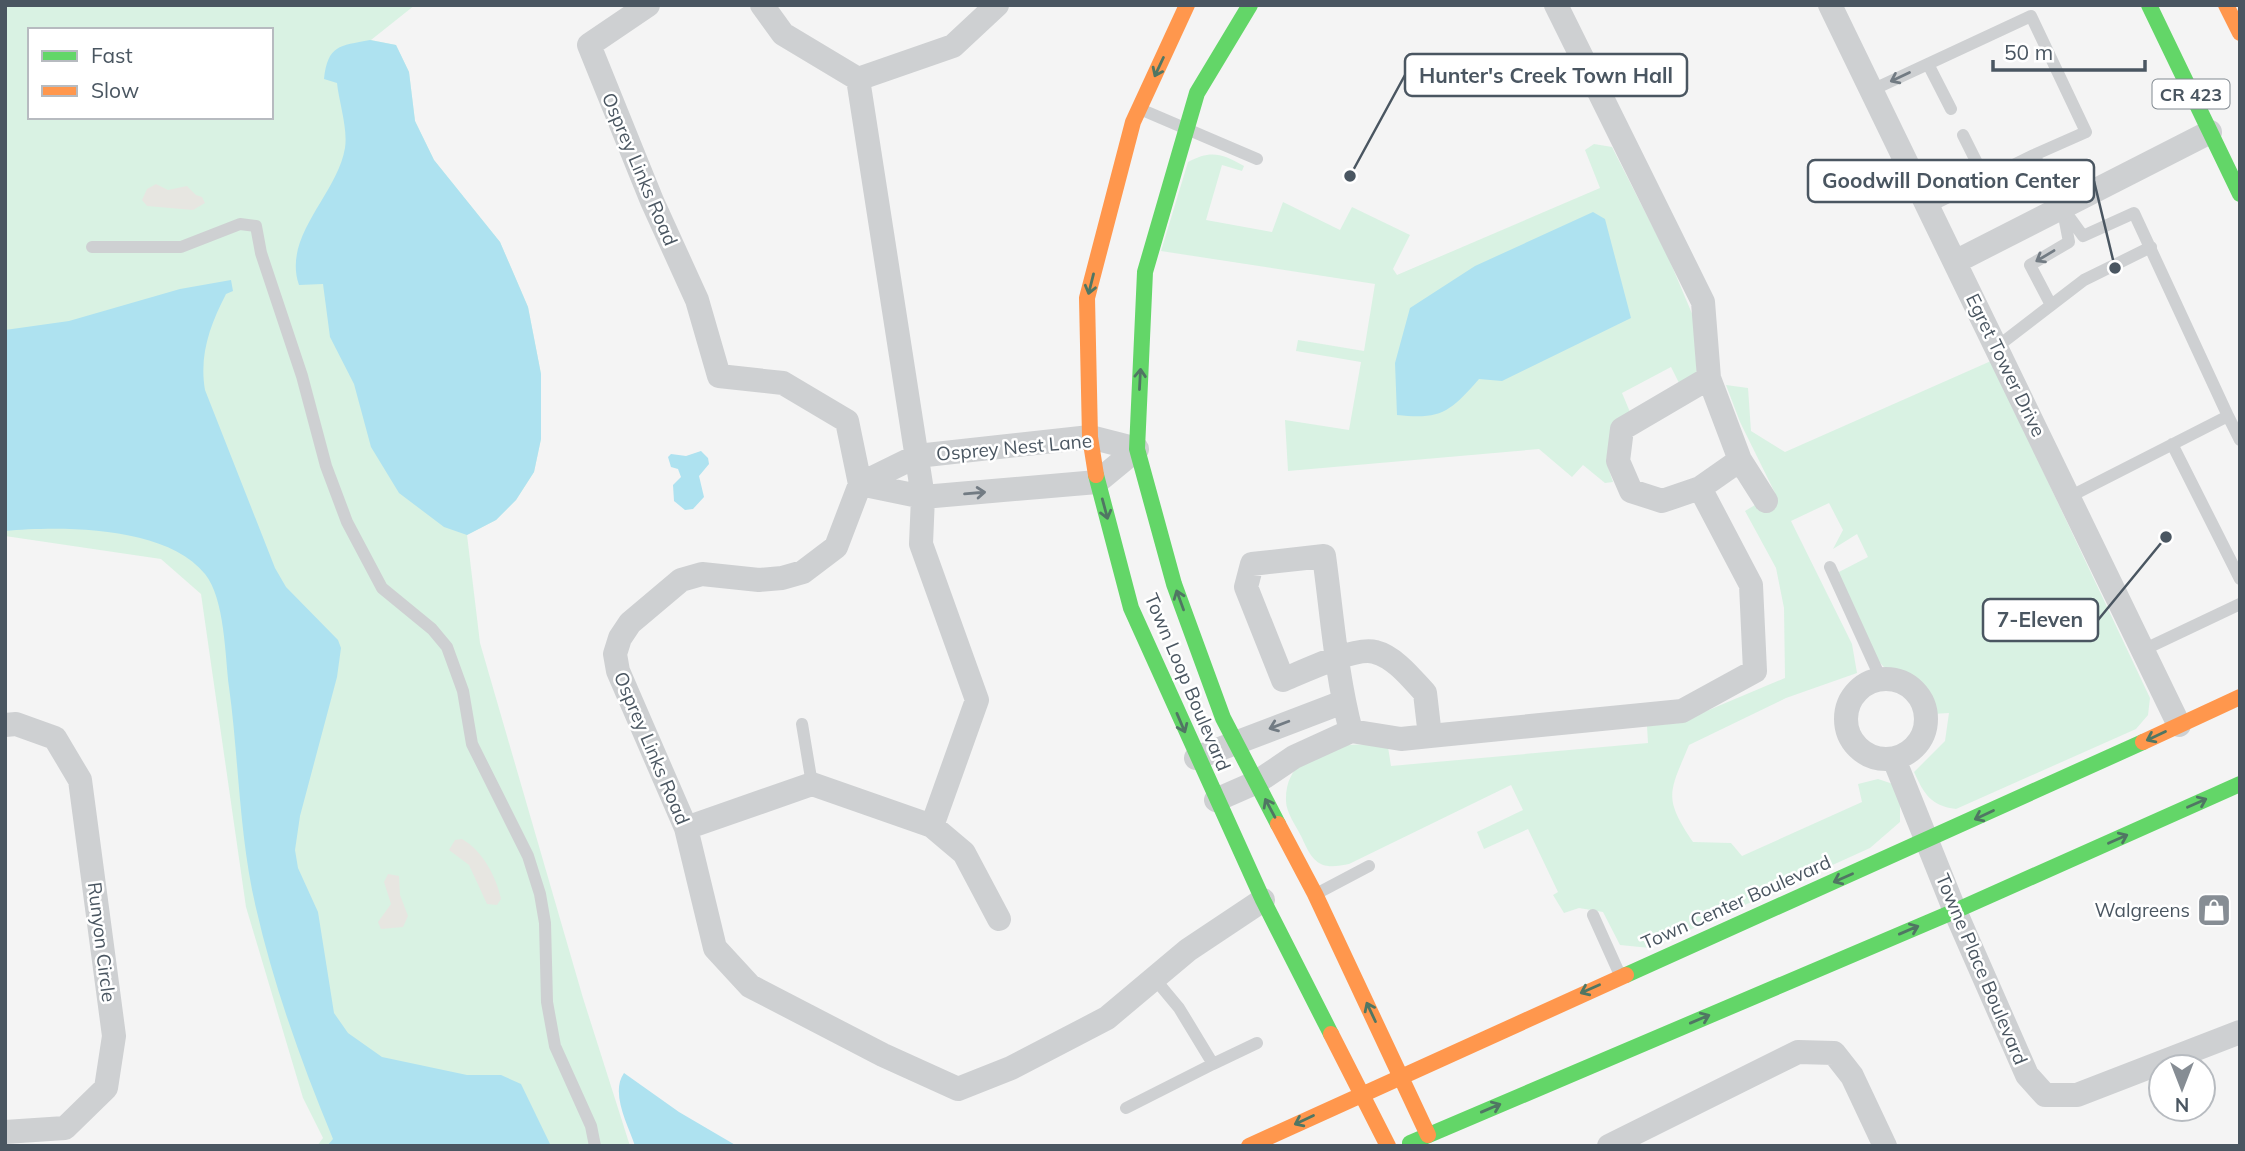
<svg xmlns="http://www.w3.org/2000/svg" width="2245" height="1151" viewBox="0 0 2245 1151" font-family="Mulish,sans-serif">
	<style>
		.green { fill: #d9f2e3; fill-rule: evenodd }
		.sand { fill: #e7e6e1 }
		.water { fill: #aee2f0 }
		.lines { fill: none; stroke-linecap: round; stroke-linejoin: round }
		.lane { stroke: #ced0d2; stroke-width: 12 }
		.street { stroke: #ced0d2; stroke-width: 24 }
		.fast { stroke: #63d668; stroke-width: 16 }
		.slow { stroke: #ff974d; stroke-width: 16 }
		.oneway { stroke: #507663 }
		.oneway2 { stroke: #727b83 }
		.labels { text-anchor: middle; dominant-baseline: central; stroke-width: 5; stroke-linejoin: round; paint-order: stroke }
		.shield { fill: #fff; stroke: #808990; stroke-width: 2 }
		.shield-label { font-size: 18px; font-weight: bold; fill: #4a5661 }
		.street-label { font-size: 19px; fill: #4a5661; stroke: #fff }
		.poi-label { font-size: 19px; fill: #4a5661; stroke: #fff; text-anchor: end }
		.leader { fill: none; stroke: #4a5661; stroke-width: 2.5 }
		.callout-dot { fill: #4a5661; stroke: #fff; stroke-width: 2.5 }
		.callout { fill: #fff; stroke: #4a5661; stroke-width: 2.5 }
		.callout-label { font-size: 21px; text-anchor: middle; font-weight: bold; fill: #4a5661 }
	</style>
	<rect width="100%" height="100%" fill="#f4f4f4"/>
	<path class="green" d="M5,5H415L371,40L396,45L409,72L415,121L434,160L500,242L528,307L541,374V439L534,472L516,500L496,520L467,535L480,643L583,998L630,1146H317L323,1138L303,1098L246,907L201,594L161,559L5,536ZM30,30H271V117H30Z
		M1594,144L1612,147L1669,259L1693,316L1697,375L1679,383L1671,367L1622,393L1630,412L1614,422L1606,461L1613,482L1605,483L1583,465L1572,477L1539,449L1288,471L1285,420L1349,430L1361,362L1296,351L1298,340L1364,351L1375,284L1161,251L1188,162C1210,150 1222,153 1244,166L1242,171L1222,165L1206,220L1272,232L1283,202L1340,230L1352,207L1410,235L1393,269L1397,275L1600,188L1585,150Z
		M1991,361L2150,698L2148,715L2136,729L1956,809C1931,806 1924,794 1914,772L1945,741L1949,713L1932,714L1916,684L1887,670L1879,662L1837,573L1868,557L1857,534L1833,549L1843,530L1829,503L1791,521L1852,644L1857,673L1786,698L1689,745C1669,793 1663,797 1693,842L1731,843L1742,856L1862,802L1858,784L1878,779L1893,784L1900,803V822L1870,848L1650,948L1620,945L1603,912L1579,908L1564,913L1553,895L1558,892L1528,829L1484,849L1477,832L1523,810L1511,785L1349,864C1343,865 1334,867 1328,866C1312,864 1307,848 1301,836C1296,826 1286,812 1286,801C1284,748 1348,739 1388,747L1391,766L1648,743L1647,726L1678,723L1785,678L1784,608L1776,568L1745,511L1775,493L1740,422L1726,385L1748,388L1751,431L1785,452Z"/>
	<path class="sand" d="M156,184L168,190L187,186L196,195L202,197L205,203L193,210L147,206L142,200L147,189Z
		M462,839C483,851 496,877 501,899L497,905L487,904L469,865L449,850L455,840Z
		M388,874L399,876L400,895L408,916L403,927L381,929L378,922L391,904L384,882Z"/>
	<path class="water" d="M370,40L396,45L409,72L415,121L434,160L500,242L528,307L541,374V439L534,472L516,500L496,520L467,535L444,527L399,493L371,447L354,384L330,337L323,284L299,285C282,236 337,195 345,148C348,129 339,102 337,83L324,79C328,45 339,46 370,40Z
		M1593,212L1605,219L1631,318L1502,381L1479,379C1450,412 1441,420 1397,415L1395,363L1410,308L1475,266Z
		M231,280L233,291L226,294C210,325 199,355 205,390L275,568L286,587L338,640L341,648L337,677L300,816L295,850L298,868L318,912L334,1013L348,1033L382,1057L467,1075H501L521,1084L551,1146H327L333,1139C302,1064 274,987 256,908C239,836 239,760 229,687C225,656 225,599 205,574C166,526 63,526 5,531V330L69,321L180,289Z
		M701,451L708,458L709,464L699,476L704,497L693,509L685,510L674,501L673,485L681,477L678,469L671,467L668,457L671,454L686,456Z
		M624,1073L679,1112L737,1146H635C628,1125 610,1093 624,1073Z"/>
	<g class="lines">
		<path class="lane" d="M1928,64L1951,109
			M1872,90L2031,16L2086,132L2034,155
			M1140,109L1257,159
			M1963,135L1985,179
			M1928,207L2034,155L2062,207L2083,236L2134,213L2228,416
			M92,247H181L240,224L256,226L261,253L302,376L326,466L347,522L382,588L432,629L447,647L463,691L472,744L528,856L540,894L545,923L547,1002L555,1046L591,1126L595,1146
			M2051,305L2030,265L2069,242L2063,211
			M1998,346L2084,280L2151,247
			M2172,444L2240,579
			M2069,497L2228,416L2240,440
			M1830,567L1881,679
			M2143,650L2240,604
			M802,724L812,784
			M1316,894L1369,866
			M1593,915L1620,975
			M1213,1064L1257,1043
			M1126,1108L1213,1064L1179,1008L1154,978"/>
		<path class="street" d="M648,5L589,45L652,201L697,300L719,376L783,383L847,421L860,484L836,547L803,572L782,578L759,580L702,574L681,580L630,623L620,638L615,654L618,671L686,828L715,948L750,986L883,1055L958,1089L1011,1068L1107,1018L1188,950L1263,900
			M762,5L783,34L858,79L953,46L997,5
			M1556,5L1703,302L1709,378L1740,460L1766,501
			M1830,5L2179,725
			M858,79L923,497L921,544L977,700L932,826
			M1955,262L2210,132
			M1709,378L1622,429L1618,461L1631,491L1662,501L1700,488L1740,460
			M860,484L923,497L1097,482L1137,449
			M860,484L917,456L1090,437L1137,449
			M1846 719a40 40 0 1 1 80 0a40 40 0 1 1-80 0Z
			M5,725L16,724L55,738L80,780L114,1036L106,1088L65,1128L5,1132
			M1430,736L1682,711L1755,671L1751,585L1700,488
			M1196,758L1343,702
			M1894,759L1955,911L2027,1075L2045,1095H2077L2240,1032
			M1216,800L1257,782L1294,757L1351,731L1401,739L1430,736L1425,693C1412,679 1395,657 1375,652C1356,646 1302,672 1283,680L1246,587L1252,564L1324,556C1332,614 1336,674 1351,731
			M686,828L812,784L932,826L964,853L999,919
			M1609,1146L1798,1052L1834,1053L1852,1076L1885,1146"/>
		<path class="fast" d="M1250,5L1197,93L1145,272L1137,449L1174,584L1223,718L1278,824
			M2149,5L2240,194
			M1096,475L1131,608L1263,900L1331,1034
			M1626,975L2143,742
			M1410,1143L1955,911L2240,784"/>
		<path class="slow" d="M2226,5L2240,33
			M1096,475L1090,437L1087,298L1133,122L1187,5
			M2143,742L2240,697
			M1278,824L1315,894L1428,1135
			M1331,1034L1388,1146
			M1249,1146L1626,975"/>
	</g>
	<defs><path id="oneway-shaft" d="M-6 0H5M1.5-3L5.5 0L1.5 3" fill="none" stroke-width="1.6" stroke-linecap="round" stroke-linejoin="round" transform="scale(1.75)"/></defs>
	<g class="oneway">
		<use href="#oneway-shaft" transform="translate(1159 67) rotate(115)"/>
		<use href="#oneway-shaft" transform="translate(1091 284) rotate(104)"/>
		<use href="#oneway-shaft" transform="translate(1140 379) rotate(-87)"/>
		<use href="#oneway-shaft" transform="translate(1105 509) rotate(75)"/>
		<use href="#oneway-shaft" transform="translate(1180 600) rotate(-110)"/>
		<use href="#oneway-shaft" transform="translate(1181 723) rotate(67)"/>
		<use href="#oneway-shaft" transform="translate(2156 736) rotate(155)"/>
		<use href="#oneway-shaft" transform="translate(2197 803) rotate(-24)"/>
		<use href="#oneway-shaft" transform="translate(1270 808) rotate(-118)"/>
		<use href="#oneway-shaft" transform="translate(1984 815) rotate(155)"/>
		<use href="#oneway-shaft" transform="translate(2118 839) rotate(-24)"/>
		<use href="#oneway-shaft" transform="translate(1843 878) rotate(156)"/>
		<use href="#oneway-shaft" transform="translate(1909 930) rotate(-23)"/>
		<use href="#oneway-shaft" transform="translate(1590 989) rotate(156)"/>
		<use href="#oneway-shaft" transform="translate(1371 1012) rotate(-115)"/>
		<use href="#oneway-shaft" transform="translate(1700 1019) rotate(-23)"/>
		<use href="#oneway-shaft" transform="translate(1491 1108) rotate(-23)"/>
		<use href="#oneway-shaft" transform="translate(1304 1120) rotate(155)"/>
	</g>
	<g class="oneway2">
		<use href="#oneway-shaft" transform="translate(1900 77) rotate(155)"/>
		<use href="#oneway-shaft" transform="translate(2045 256) rotate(149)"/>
		<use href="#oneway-shaft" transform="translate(975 493) rotate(-5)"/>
		<use href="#oneway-shaft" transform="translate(1279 725) rotate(159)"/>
	</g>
	<defs>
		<g id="shop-square" transform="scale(1.75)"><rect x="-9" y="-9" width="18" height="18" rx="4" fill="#868d94" stroke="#fff"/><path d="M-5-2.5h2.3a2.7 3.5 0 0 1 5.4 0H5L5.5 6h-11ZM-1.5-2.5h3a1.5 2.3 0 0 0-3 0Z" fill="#fff"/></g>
	</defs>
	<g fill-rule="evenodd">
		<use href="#shop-square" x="2214" y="910"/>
	</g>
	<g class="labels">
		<rect class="shield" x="2152.5" y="79.5" width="77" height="29" rx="5"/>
		<g class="shield-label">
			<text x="2191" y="94">CR 423</text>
		</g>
		<g class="street-label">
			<text transform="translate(640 169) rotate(67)">Osprey Links Road</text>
			<text transform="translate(2006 365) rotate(64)">Egret Tower Drive</text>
			<text transform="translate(1014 447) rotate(-5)">Osprey Nest Lane</text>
			<text transform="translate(1188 682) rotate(67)">Town Loop Boulevard</text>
			<text transform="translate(652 748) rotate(67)">Osprey Links Road</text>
			<text transform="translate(1736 902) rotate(-24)">Town Center Boulevard</text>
			<text transform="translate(102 942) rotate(83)">Runyon Circle</text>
			<text transform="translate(1982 969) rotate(67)">Towne Place Boulevard</text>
		</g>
		<g class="poi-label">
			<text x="2190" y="910">Walgreens</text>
		</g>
	</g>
	<path class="leader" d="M1350 176L1405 75M2115 268L2094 181M2166 537L2098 620"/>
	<g class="callout-dot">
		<circle cx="1350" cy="176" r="7"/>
		<circle cx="2115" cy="268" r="7"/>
		<circle cx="2166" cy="537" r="7"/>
	</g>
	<g class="callout">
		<rect x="1405" y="54" width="282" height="42" rx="7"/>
		<rect x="1808" y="160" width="286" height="42" rx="7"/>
		<rect x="1983" y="599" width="115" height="42" rx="7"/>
	</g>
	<g class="callout-label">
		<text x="1546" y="83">Hunter's Creek Town Hall</text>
		<text x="1951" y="188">Goodwill Donation Center</text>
		<text x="2040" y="627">7-Eleven</text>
	</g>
	<rect width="2245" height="1151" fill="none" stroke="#4a5661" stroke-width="14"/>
	<rect x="28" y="28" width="245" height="91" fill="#ffffff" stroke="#b7bbc0" stroke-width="2"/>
	<rect x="42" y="51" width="35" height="10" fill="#63d668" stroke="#b7bbc0" stroke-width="2"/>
	<text x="91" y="63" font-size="21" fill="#4a5661">Fast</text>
	<rect x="42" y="86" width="35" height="10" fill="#ff974d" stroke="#b7bbc0" stroke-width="2"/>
	<text x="91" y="98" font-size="21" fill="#4a5661">Slow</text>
	<g transform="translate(2182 1088) rotate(180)"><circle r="33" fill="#ffffff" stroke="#b7bbc0" stroke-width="2"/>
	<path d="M0-5L12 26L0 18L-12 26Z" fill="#868d94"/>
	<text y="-10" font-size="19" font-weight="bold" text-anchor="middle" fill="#4a5661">N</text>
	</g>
	<path d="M1993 60v10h152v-10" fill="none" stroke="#4a5661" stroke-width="3.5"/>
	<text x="2004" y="60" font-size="21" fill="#4a5661" stroke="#ffffff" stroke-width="5" paint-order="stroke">50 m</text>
</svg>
